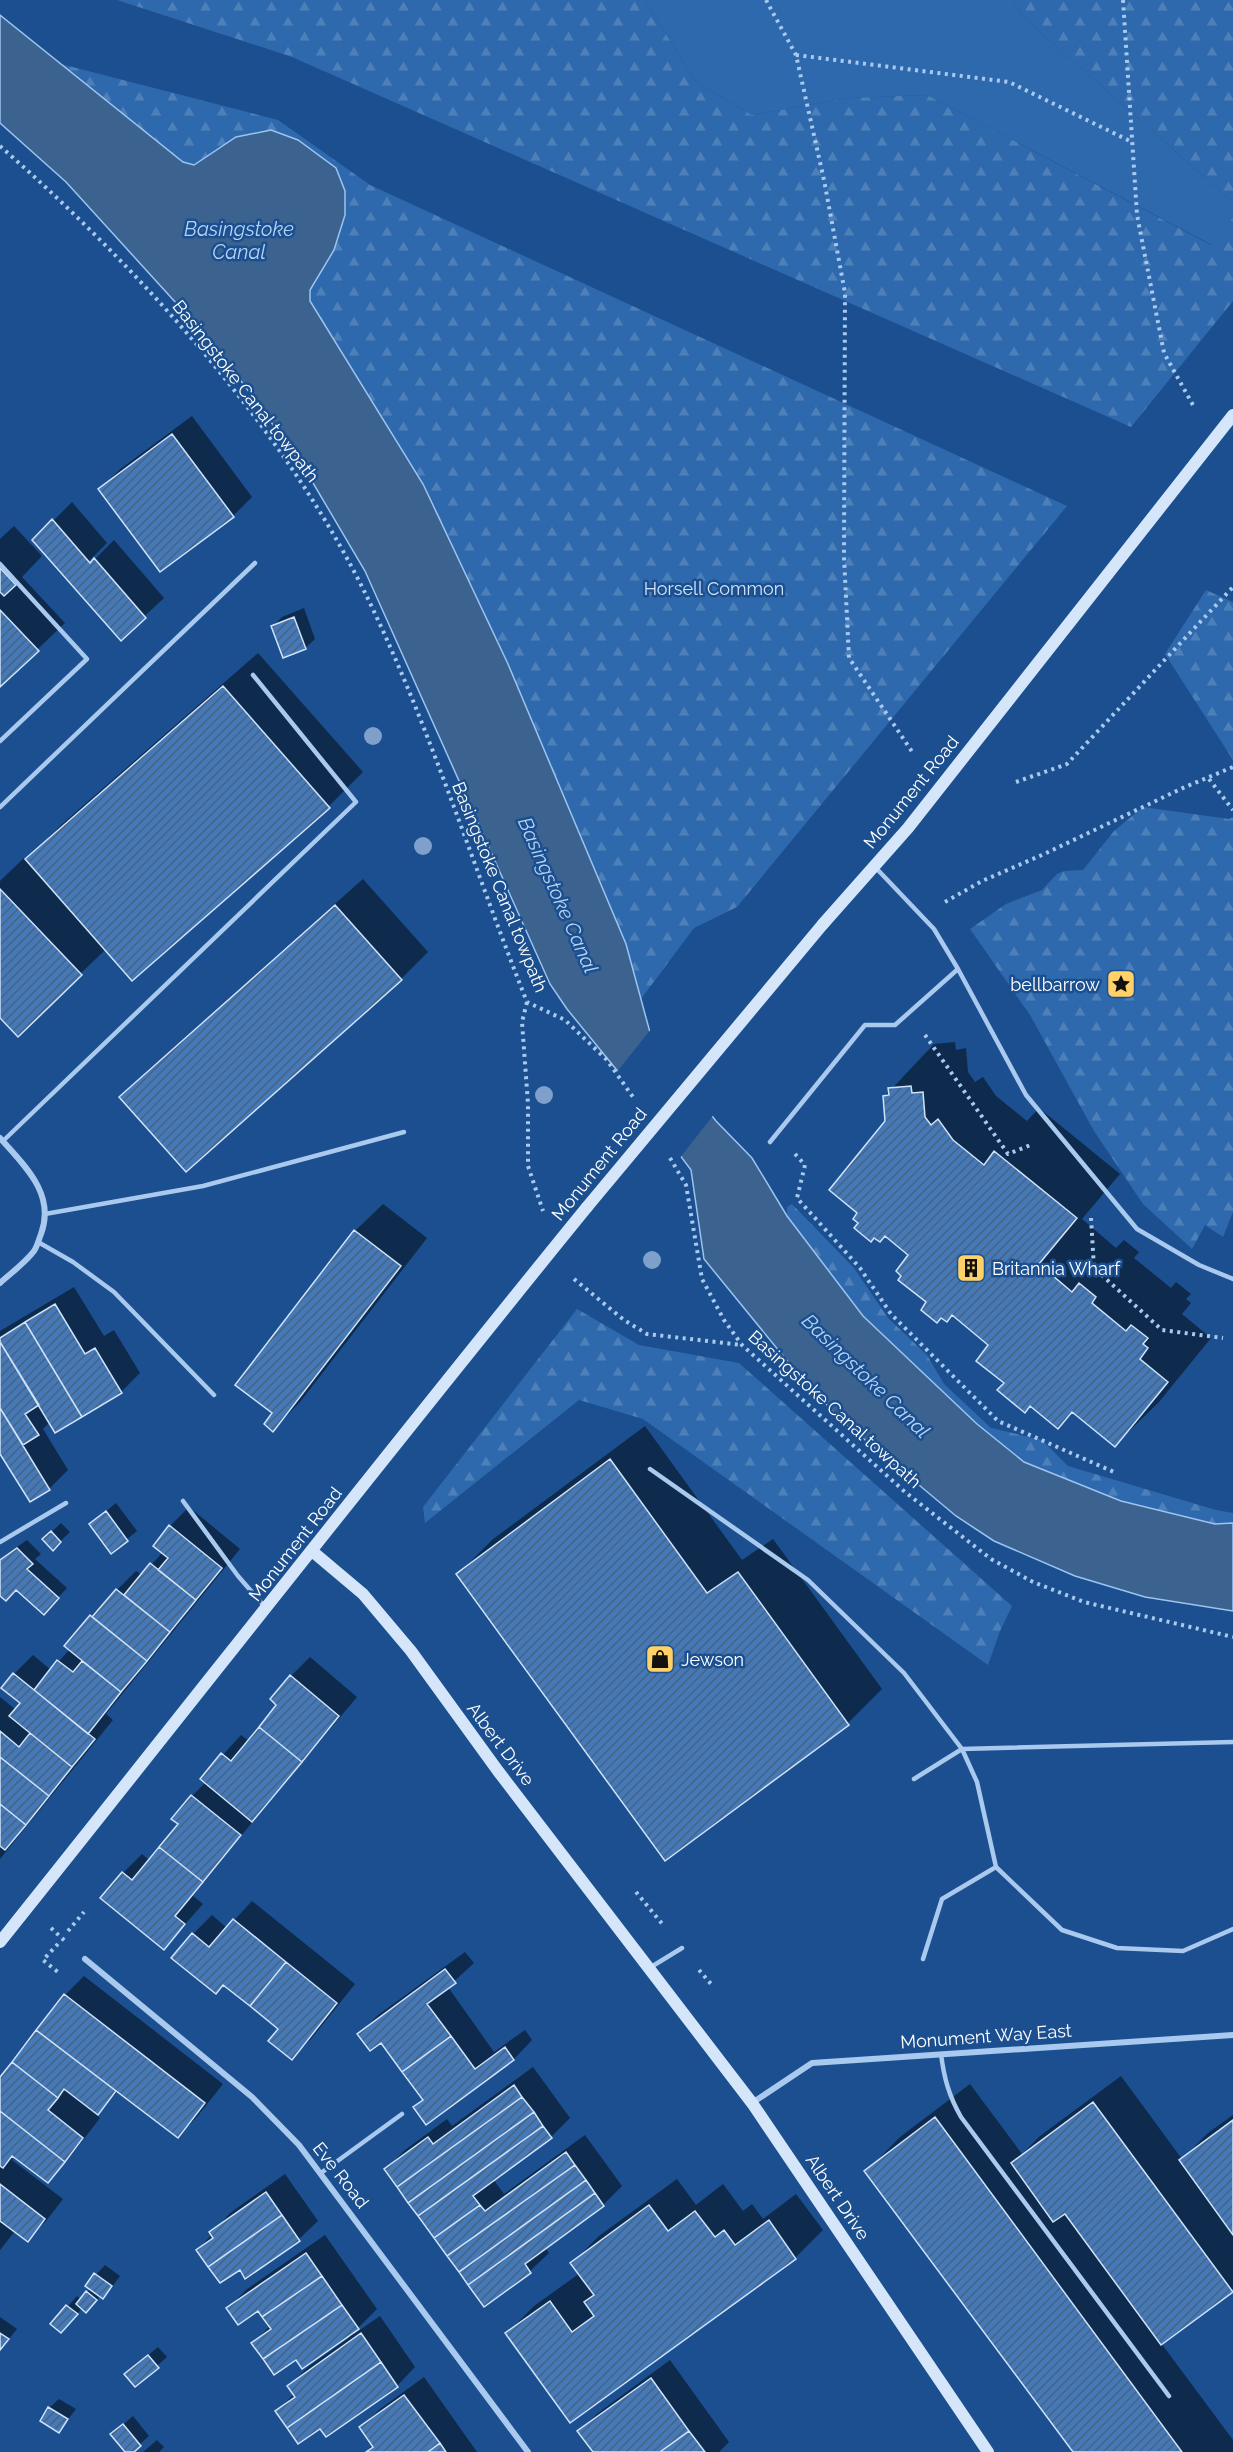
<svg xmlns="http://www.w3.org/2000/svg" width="1233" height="2452" viewBox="0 0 1233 2452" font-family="Raleway,sans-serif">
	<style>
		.grass { fill: #2e69ad }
		.forest { fill: url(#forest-firs) }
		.water { fill: #3c6290; stroke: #9cc4f0; stroke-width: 1.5 }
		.pier { fill: #1b4f8f }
		.shadow { fill: #0007 }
		.building { fill: url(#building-hatch); stroke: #cfe3fa; stroke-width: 1.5 }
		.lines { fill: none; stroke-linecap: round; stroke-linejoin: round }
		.path { stroke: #a9c9ee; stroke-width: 4; stroke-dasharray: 3 4.5; stroke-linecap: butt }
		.lane { stroke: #a9c9ee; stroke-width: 4.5 }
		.street { stroke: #a9c9ee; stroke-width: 6 }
		.secondary { stroke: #d6e6fa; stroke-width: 12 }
		.secondary-bridge { stroke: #d6e6fa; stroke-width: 12 }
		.tree { fill: #7ea0ca }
		.labels { text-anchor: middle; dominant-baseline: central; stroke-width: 5; stroke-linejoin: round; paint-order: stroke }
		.street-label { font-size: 18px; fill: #fff; stroke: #1b4f8f }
		.park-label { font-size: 18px; fill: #cfe3fa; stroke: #1b4f8f }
		.poi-label { font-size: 18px; fill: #fff; stroke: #1b4f8f; text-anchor: start }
		.water-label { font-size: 20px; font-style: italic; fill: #b5d3f5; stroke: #1b4f8f }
	</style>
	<defs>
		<pattern id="forest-firs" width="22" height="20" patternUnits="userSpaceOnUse" patternTransform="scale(1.5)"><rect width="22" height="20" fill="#2e69ad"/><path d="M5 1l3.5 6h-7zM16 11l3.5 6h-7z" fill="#4d80b9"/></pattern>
		<pattern id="building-hatch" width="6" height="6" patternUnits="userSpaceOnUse" patternTransform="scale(1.5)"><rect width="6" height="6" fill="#4478b7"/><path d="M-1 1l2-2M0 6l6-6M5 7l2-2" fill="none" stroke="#486282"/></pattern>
	</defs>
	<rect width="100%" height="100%" fill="#1b4f8f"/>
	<path class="grass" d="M644,0H1013L1021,15L1233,202V217L1212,245L927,95L848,98L752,115L697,83Z"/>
	<path class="forest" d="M117,0H644L697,83L752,115L848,98L927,95L1211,245L1233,217V301L1131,427L292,57Z
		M1013,0H1233V202L1021,15Z
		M61,64L278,120L370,185L1067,506L737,907L694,928L641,999L626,944L508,664L423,484L310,301V290L334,250L236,137L194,165L183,162Z
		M1206,590L1233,602V760L1165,654Z
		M1143,807L1229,819L1233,817V1212L1223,1237L1205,1225L1192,1249L1143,1204L1094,1131L1030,1015L970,929L1006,904L1042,890L1057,874L1064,871L1083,870L1114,831Z
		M792,1204L854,1268L888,1318L927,1355L944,1384L991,1428L1042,1440L1068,1466L1216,1510L1233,1513V1523L1215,1524L1121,1501L1024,1462L977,1424L863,1316L787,1216V1207Z
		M577,1309L639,1345L739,1363L1012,1606L1000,1631L988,1665L643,1419L579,1400L425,1523L423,1507Z"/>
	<path class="water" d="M0,15L183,162L194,165L236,137L271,130L298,140L336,168L345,191V215L334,250L310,290V301L423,484L508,664L626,944L651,1036L716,1121L752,1158L787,1216L863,1316L977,1424L1024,1462L1121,1501L1215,1524L1233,1523V1611L1145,1597L1075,1576L994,1541L956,1516L840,1419L797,1373L704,1259L691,1170L620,1074L567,1009L550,984L365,571L303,466L217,348L66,182L0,123Z"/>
	<path class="pier" d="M652,1028L654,1034L715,1113L679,1159L616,1073Z"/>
	<path class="shadow" d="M192,416L252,497L233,516L100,489L119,470Z
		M72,502L107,543L83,567L85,569L114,540L164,598L121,638L34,540Z
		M14,526L42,556L22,577L65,623L0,685V539Z
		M304,608L315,639L305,648L273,626L282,617Z
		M258,653L363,772L329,806L106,949L80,974L0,1016V881L24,858L26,860L61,825Z
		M363,879L428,952L401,979L121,1097L148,1070Z
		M955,1042L956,1050L966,1048L968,1072L975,1082L983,1077L996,1096L1027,1121L1039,1108L1120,1174L1082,1219L1116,1248L1124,1240L1139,1252L1134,1258L1171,1288L1176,1282L1191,1294L1186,1299L1191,1303L1182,1314L1211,1338L1159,1402L1115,1445L1073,1411L1058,1426L1031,1405L1025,1411L1006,1383L991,1345L953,1314L928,1302L911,1255L885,1234L860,1223V1213L886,1121L884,1097L934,1044Z
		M383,1204L427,1238L300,1402L273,1430L274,1412L355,1231Z
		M74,1287L104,1336L114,1330L140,1373L121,1392L50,1422L43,1429L68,1470L49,1489L0,1452V1331Z
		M645,1426L742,1560L773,1539L882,1689L848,1723L666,1859L458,1574L492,1540Z
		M116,1503L137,1531L111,1552L91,1524Z
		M189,1507L240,1549L106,1714L113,1720L0,1859V1697L16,1710L22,1703L14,1674L33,1655L51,1670L70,1649L91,1616L136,1571L142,1575L163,1552L170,1526Z
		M61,1523L70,1532L53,1548L44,1539Z
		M27,1540L41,1554L35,1559L67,1588L53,1603L16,1589L0,1594V1559Z
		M310,1657L357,1697L258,1815L193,1896L203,1904L164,1948L123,1873L142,1854L150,1861L180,1824L192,1796L206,1782L202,1778L241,1735L249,1741L278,1705L291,1676Z
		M252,1901L355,1984L311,2039L292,2058L280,2029L224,1983L193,1934L212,1915L227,1928Z
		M465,1952L474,1963L448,1987L494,2052L525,2030L532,2040L514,2059L426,2123L415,2108L424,2099L381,2041L359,2034L378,2015Z
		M84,1976L223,2084L196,2118L178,2136L118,2091L96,2114L100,2118L66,2162L48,2181L15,2156L12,2160L63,2199L46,2221L27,2240L15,2231L0,2250V2080L65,1995Z
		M533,2067L570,2118L551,2137L493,2179L504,2194L585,2135L622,2186L603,2205L545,2247L549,2253L530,2271L484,2305L386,2169L405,2150L447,2119L452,2126Z
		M1121,2076L1182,2159L1208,2133L1233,2115V2289L1161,2343L1233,2440V2452H1075L866,2172L900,2137L970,2084L1022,2154L1040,2136Z
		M285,2174L318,2221L299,2239L246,2277L240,2268L198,2250L230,2213Z
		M677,2179L696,2205L723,2184L743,2211L752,2204L763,2219L796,2194L823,2230L795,2258L571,2421L507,2333L534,2306L580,2273L572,2263L599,2236Z
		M325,2235L377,2309L353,2333L354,2334L380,2316L415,2367L397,2386L320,2427L277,2411L294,2394L289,2386L308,2367L350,2337L349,2335L296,2358L253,2343L270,2326L258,2309L228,2308L247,2289Z
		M105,2265L120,2276L112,2287L103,2297L101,2295L95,2302L82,2308L71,2322L52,2324L77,2296L81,2300L91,2288L87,2285Z
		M0,2317L17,2329L0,2350Z
		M158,2347L167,2357L135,2385L126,2374Z
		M670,2360L729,2442L719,2452H595L579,2431L598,2413Z
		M424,2377L477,2452H366L373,2444L361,2427L380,2409Z
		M59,2399L76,2409L59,2431L49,2408Z
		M133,2416L149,2436L131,2452H127L112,2434Z
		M157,2440L164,2447L159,2452H143Z"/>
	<path class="building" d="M172,434L234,517L160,572L98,489Z
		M52,519L90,563L94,558L146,618L121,641L32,540Z
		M0,568L16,585L4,596L0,592Z
		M0,610L39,651L0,687Z
		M294,617L306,649L283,658L271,626Z
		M223,686L330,808L132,981L25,859Z
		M0,889L82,975L18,1037L0,1018Z
		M335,905L402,980L186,1172L119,1097Z
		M911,1086L912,1093L923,1092L925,1117L931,1125L938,1119L953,1140L984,1165L994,1151L1077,1218L1039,1264L1072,1292L1079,1283L1096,1297L1092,1303L1126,1331L1131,1325L1148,1338L1143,1344L1148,1348L1140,1359L1168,1382L1115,1447L1072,1412L1058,1429L1030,1406L1025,1413L997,1390L1004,1383L976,1361L988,1345L952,1315L947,1322L941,1318L937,1323L921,1310L926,1302L898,1280L901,1276L896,1271L908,1255L885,1236L880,1242L874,1238L871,1242L854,1228L858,1223L853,1219L857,1213L829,1190L885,1121L883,1096L889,1095L888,1088Z
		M354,1230L401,1266L273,1432L264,1424L272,1413L235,1385Z
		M55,1304L85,1354L95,1348L122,1393L82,1417L25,1322Z
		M25,1322L82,1417L55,1433L0,1342V1338Z
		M0,1342L39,1405L25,1414L39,1435L23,1445L0,1408Z
		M0,1408L50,1490L30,1502L0,1454Z
		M610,1459L707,1593L738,1572L849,1725L665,1861L456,1574Z
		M106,1511L128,1541L111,1554L89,1524Z
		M169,1525L222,1568L196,1600L158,1570L168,1558L153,1546Z
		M51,1531L61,1542L53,1551L42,1539Z
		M17,1548L33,1564L27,1569L59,1598L44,1615L16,1590L6,1601L0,1596V1560Z
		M150,1563L196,1600L170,1632L124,1595Z
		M116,1589L170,1632L147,1661L92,1617Z
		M90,1615L147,1661L121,1692L64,1646Z
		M57,1660L73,1672L82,1661L121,1692L88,1734L34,1690Z
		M13,1673L95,1739L72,1767L9,1716L20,1703L1,1688Z
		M290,1675L339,1716L302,1762L259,1727L276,1705L270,1699Z
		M259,1727L302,1762L252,1822L200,1779L221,1753L231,1761Z
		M0,1731L19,1747L30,1733L72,1767L49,1796L0,1757Z
		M0,1757L49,1796L26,1825L0,1804Z
		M191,1795L241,1835L203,1882L159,1847L178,1824L171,1819Z
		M0,1804L26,1825L5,1850L0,1846Z
		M159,1847L203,1882L175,1916L185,1924L164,1950L100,1898L122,1872L132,1880Z
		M233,1919L286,1962L250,2006L223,1985L216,1994L171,1958L192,1933L209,1947Z
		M286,1962L337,2003L292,2060L268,2041L278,2029L250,2006Z
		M445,1969L456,1983L427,2004L451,2036L402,2072L381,2043L370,2051L357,2034Z
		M64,1994L205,2103L178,2138L36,2030Z
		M36,2030L116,2091L98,2115L64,2089L58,2098L12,2062Z
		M451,2036L475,2069L505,2047L514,2060L426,2125L413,2107L423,2100L402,2072Z
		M12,2062L58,2098L48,2110L83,2138L65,2162L0,2111V2077Z
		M514,2085L522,2097L397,2187L384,2169L428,2137L433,2144Z
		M522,2097L534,2112L408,2203L397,2187Z
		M1093,2102L1233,2292L1161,2345L1065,2214L1053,2222L1011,2163Z
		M0,2111L65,2162L48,2183L12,2156L3,2168L0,2166Z
		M534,2112L543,2126L418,2216L408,2203Z
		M935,2117L1182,2452H1073L864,2171Z
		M1233,2120V2235L1179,2160Z
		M543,2126L552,2138L473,2196L480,2205L434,2238L418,2216Z
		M566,2152L575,2165L447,2256L434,2238L480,2205L485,2211Z
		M575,2165L586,2180L459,2272L447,2256Z
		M586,2180L595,2193L468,2285L459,2272Z
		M0,2184L45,2219L28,2242L0,2221Z
		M266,2192L282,2215L208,2267L196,2250L213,2238L209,2232Z
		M595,2193L604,2206L525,2264L531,2273L484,2307L468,2285Z
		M649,2205L668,2231L695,2211L715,2237L724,2230L735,2245L769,2220L796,2259L570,2423L505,2333L550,2301L572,2332L594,2316L584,2302L594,2295L570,2263Z
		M282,2215L300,2241L245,2279L240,2270L220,2283L208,2267Z
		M306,2253L322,2276L262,2317L258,2311L238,2325L226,2308Z
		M94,2273L112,2286L103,2299L85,2286Z
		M322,2276L342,2305L263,2359L251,2343L271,2329L262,2317Z
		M86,2291L97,2300L86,2313L76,2304Z
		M66,2305L78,2314L61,2333L50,2324Z
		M342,2305L359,2329L302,2369L296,2360L274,2375L263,2359Z
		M0,2333L9,2339L0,2350Z
		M361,2333L381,2362L287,2428L275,2411L295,2397L287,2386Z
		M148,2355L159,2368L135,2387L124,2374Z
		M381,2362L398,2387L326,2437L320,2429L298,2444L287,2428Z
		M651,2378L689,2431L660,2452H593L577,2431Z
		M404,2395L440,2443L428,2452H366L373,2447L359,2427Z
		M48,2407L68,2419L59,2433L40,2421Z
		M123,2424L141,2446L134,2452H125L110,2434Z
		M689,2431L705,2452H660Z
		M440,2443L446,2452H428Z"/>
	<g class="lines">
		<path class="path" d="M766,0L796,55L824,180L845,293L844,557L849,658L913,753
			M1123,0L1137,215L1164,353L1194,407
			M796,55L1009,82L1132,142
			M0,146C141,270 287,431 369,601C431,730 474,869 527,1002L565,1020L607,1060L635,1100
			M1209,779L1233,810
			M1016,782L1067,764L1233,587
			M945,902L982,881L1042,855L1185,787L1233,767
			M527,1002L522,1022L528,1104V1166L543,1211
			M925,1035L1008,1154L1033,1144
			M795,1154L805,1165L797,1198L860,1268L891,1314L998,1421L1114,1472
			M670,1158L686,1185L702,1279L724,1320L742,1345L905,1492L991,1559L1033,1582L1084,1602L1233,1637
			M1091,1218L1094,1268L1162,1330L1223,1338
			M574,1279L624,1320L647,1334L742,1345
			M636,1892L664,1926
			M51,1928L65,1941
			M68,1931L84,1912
			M58,1944L43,1960L59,1973
			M699,1970L711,1984"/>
		<path class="lane" d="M0,564L87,659L0,741
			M0,807L255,563
			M876,868L934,929L958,969L1026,1095L1137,1229L1199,1265L1233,1279
			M3,1141L356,802L253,675
			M770,1142L865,1025H895L958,969
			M45,1214L203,1186L404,1132
			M38,1242L73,1262L114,1292L214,1395
			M650,1469L808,1580L904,1673L962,1749L977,1782L996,1867L942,1899L923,1959
			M183,1501L238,1576L265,1607
			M0,1542L66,1503
			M914,1779L962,1749L1233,1742
			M996,1867L1062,1930L1117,1948L1183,1951L1233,1929
			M651,1967L682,1948
			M941,2054C944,2078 949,2096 961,2117L1169,2396
			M321,2173L402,2114"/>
		<path class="street" d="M0,1138C24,1165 56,1194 41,1234C39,1239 37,1247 34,1251C25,1263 11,1273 0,1283
			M85,1959L252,2097L299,2145L528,2452
			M752,2103L812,2063L1233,2035"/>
		<path class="secondary" d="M823,924L908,828L1233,415
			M312,1551L363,1594L411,1651L498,1771L752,2103L988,2452
			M0,1942C196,1697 389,1450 587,1207"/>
		<path class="secondary-bridge" d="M587,1207L823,924"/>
	</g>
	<g class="tree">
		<circle cx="373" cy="736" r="9"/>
		<circle cx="423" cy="846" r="9"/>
		<circle cx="544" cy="1095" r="9"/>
		<circle cx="652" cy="1260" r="9"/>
	</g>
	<defs>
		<g id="sight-square" transform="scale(1.5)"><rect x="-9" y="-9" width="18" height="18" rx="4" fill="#ffd166" stroke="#1b4f8f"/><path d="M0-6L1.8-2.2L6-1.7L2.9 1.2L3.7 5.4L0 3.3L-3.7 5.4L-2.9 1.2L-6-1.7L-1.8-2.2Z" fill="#111"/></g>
		<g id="building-square" transform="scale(1.5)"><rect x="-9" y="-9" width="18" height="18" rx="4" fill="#ffd166" stroke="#1b4f8f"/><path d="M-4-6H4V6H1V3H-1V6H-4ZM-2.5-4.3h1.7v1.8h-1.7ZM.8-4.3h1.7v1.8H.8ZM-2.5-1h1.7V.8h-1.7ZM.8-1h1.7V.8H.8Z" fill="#111"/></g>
		<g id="shop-square" transform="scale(1.5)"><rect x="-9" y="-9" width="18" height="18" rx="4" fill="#ffd166" stroke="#1b4f8f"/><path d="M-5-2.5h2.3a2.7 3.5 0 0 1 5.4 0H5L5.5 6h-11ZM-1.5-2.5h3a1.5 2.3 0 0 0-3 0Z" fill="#111"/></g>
	</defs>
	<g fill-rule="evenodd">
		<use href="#sight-square" x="1121" y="984"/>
		<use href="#building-square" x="971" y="1268"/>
		<use href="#shop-square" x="660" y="1659"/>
	</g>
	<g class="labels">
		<g class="street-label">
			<text transform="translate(246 391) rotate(52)">Basingstoke Canal towpath</text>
			<text transform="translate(911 792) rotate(-51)">Monument Road</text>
			<text transform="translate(500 887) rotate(68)">Basingstoke Canal towpath</text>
			<text transform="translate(599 1164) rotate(-51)">Monument Road</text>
			<text transform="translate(835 1409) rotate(42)">Basingstoke Canal towpath</text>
			<text transform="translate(295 1544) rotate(-52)">Monument Road</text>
			<text transform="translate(501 1744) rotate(53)">Albert Drive</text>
			<text transform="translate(986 2036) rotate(-4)">Monument Way East</text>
			<text transform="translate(341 2175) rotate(52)">Eve Road</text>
			<text transform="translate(838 2197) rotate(56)">Albert Drive</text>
		</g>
		<g class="park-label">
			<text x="714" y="588">Horsell Common</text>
		</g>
		<g class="poi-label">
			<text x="1100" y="984" text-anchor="end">bellbarrow</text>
			<text x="992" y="1268">Britannia Wharf</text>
			<text x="681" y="1659">Jewson</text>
		</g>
		<g class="water-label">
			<text x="239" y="229">Basingstoke<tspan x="239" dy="23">Canal</tspan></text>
			<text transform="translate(558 895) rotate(66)">Basingstoke Canal</text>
			<text transform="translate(866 1376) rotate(44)">Basingstoke Canal</text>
		</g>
	</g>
</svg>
